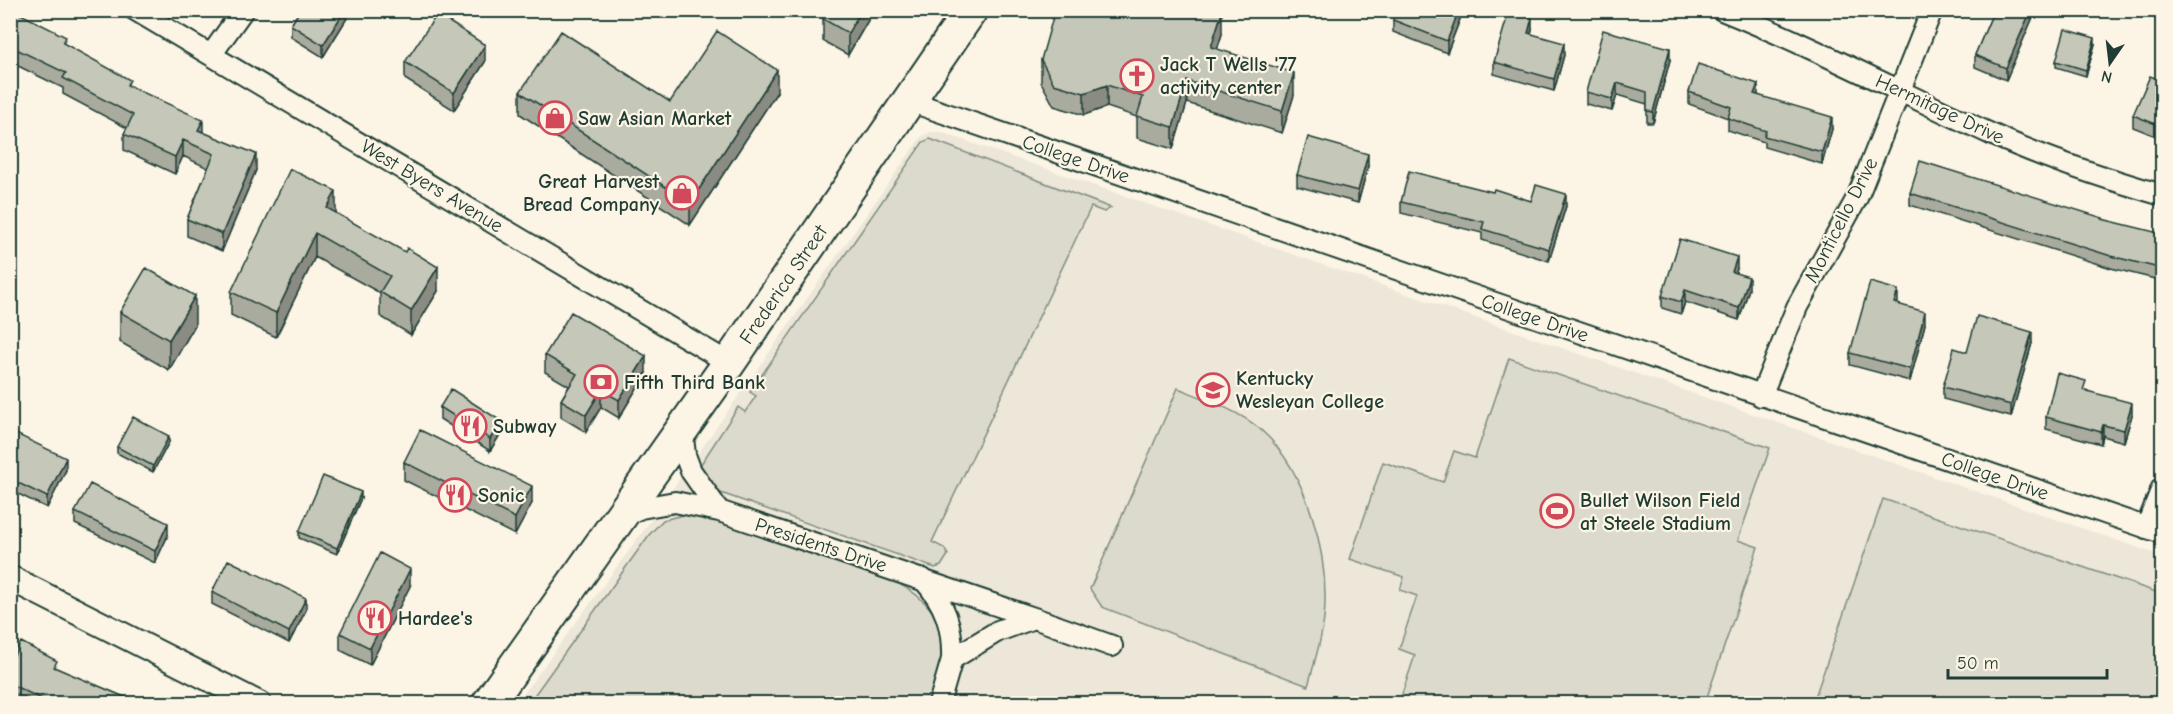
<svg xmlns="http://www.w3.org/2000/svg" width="2173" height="714" viewBox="0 0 2173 714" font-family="'Comic Neue',sans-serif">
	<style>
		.built { fill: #ece7d8 }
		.green { fill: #dcdacc; stroke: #7e8c80; stroke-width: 1.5 }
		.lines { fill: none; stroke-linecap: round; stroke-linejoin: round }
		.minor-casing { stroke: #1f3d34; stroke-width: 24 }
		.tertiary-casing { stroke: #1f3d34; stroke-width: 28 }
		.primary-casing { stroke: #1f3d34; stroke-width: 36 }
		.minor { stroke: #fcf5e5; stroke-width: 20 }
		.tertiary { stroke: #fcf5e5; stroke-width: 24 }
		.primary { stroke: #fcf5e5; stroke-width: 32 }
		.wall { fill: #a9ab9f; stroke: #1f3d34; stroke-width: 1.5 }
		.shaded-wall { fill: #8a8b82; stroke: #1f3d34; stroke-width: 1.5 }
		.building { fill: #c5c7b9; stroke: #1f3d34; stroke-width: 1.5 }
		.labels { text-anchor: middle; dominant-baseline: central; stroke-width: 4.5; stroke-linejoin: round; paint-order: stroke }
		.poi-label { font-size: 20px; font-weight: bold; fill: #1f3d34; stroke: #fcf5e5; text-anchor: start }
		.street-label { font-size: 20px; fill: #1f3d34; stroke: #fcf5e5 }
	</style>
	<rect width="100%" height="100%" fill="#fcf5e5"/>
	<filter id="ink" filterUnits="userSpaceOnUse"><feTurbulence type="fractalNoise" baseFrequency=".0167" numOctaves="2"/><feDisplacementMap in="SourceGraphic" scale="12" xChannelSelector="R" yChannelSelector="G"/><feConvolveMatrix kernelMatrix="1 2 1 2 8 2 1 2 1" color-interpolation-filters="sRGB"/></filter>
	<g filter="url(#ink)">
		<path class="built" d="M930,132H940L2162,556V703L516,704L644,530L921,137Z"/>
		<path class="green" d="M930,139L1111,208L1104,212L1091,207L932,542L944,548L948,555L941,566L935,568L718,492L711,488L699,467L738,407L745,412L756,396L750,392L923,142Z
			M1509,358L1770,448L1738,540L1758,547L1705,703H1399L1415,655L1399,649L1417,596L1400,590L1404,577L1350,559L1383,462L1443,482L1454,451L1475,458Z
			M1178,388C1205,399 1237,410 1260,429C1308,471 1330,557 1324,619C1321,642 1314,664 1308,686L1102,607L1090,589Z
			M1883,499L2162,594V703L1823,704L1814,700Z
			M691,513L706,516L899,584C922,595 947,621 945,649C945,663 934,689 930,703L528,704L649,535L663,520Z"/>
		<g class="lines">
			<g class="minor-casing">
				<path id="minor" d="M135,10L729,363
					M1722,10C1814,47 1901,93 1991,134C2046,159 2104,178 2162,195
					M211,55L243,10
					M909,101L2162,533
					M1761,396L1797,307L1857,198L1932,10
					M682,429L685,455L691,471L719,511L1034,618
					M622,516L641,508L675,502L719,511
					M2146,528L2162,488
					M923,579C945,604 953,626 952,659
					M939,704L952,659L998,631L1034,618L1112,646"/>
			</g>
			<g class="tertiary-casing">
				<path id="tertiary" d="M10,578L259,704"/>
			</g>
			<g class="primary-casing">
				<g id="primary">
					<path id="s1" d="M488,704L729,363L971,10"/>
				</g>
			</g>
			<use href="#minor" class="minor"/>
			<use href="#tertiary" class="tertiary"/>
			<use href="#primary" class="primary"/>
		</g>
		<path class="wall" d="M10,10L203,132L256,170L222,251L187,236V219L208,168L183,156L175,174L124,150V134L127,128L63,94V88L10,62Z
			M300,10H352L323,57L291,37V25Z
			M819,10H874L848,55L823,41V19L826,14Z
			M1354,10H1365L1364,13Z
			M1460,10V19L1447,53L1393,32V20Z
			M1994,10H2036L2006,80L1975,67V55Z
			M1532,29L1531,34L1564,55L1554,91L1494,74V62Z
			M1222,34L1217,49L1294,95L1282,133L1187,103L1173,149L1137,138V117L1107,107L1084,115L1054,106L1041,82V60Z
			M2095,44L2086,76L2056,67V61Z
			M1670,60L1653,123H1647V104L1617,95L1612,111L1586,104V92Z
			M405,62H485L454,110L405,79Z
			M2163,81V139L2133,127V115Z
			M520,92L670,102L777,92L690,225L520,114Z
			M1689,92L1758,95L1832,129L1822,164L1764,147V142L1728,130V118L1689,104Z
			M1368,166L1358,203L1297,186V175Z
			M1493,192L1531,201L1566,206L1549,261L1482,240V233L1401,213V202Z
			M1910,193L2163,234V281L2111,268L1910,205Z
			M336,213L438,291L411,335L380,316V293L315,257L276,337L231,315V292Z
			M1737,269L1735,273L1749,289L1739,320L1685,302L1681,314L1662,308V296Z
			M1898,302L1897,304L1925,324L1910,381L1850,365V353Z
			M120,312L195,325L169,370L120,342Z
			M2032,343L2011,417L1943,399V387L1967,352Z
			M545,355L646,373L619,418L601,407L586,432L561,417V400L569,386L545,372Z
			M2086,390L2132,415L2124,442L2103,436L2101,444L2046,429V417Z
			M440,407L501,433L490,451L440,419Z
			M10,426L14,433L66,470L47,508L10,490Z
			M169,442L153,472L117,453V447Z
			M404,462L532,503L515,535L404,480Z
			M361,498L337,554L299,538V532Z
			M75,512L168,535L155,563L75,524Z
			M410,586L370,665L340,650V633Z
			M212,592L306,610L289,643L212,604Z
			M10,663L57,669L141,704H28L10,695Z"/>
		<path class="shaded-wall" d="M345,10H352L323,57V45Z
			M861,10H874L848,55V33Z
			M1459,10H1460V19L1447,53V41Z
			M2031,10H2036L2006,80V68Z
			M1222,12V34L1211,69V47Z
			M1532,18V29L1528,45V33Z
			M2095,38V44L2086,76V70Z
			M1564,43V55L1554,91V79Z
			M485,45V62L454,110V93Z
			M1670,48V60L1653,123V112Z
			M777,70V92L690,225V203Z
			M1294,73V95L1282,133V111Z
			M1187,81V103L1173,149V127Z
			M1617,83V95L1612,111V99Z
			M1758,84V96L1754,94Z
			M1107,85V107L1084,115V93Z
			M1832,117V129L1822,164V152Z
			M203,120V136L198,130Z
			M183,140V156L175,174V157Z
			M256,154V170L222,251V234Z
			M1368,154V166L1358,203V191Z
			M336,191V214L327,208Z
			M1566,194V206L1549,261V249Z
			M315,233V257L276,337V313Z
			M1737,257V269L1732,283V272Z
			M438,267V291L411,335V311Z
			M1749,277V289L1739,320V308Z
			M1685,290V302L1681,314V302Z
			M1898,290V302L1894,315V303Z
			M195,296V325L169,370V340Z
			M1925,312V324L1910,381V369Z
			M2032,332V343L2011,417V405Z
			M646,356V373L619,418V400Z
			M601,390V407L586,432V415Z
			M2132,403V415L2124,442V430Z
			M501,421V433L490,451V439Z
			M2103,425V436L2101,444V432Z
			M169,436V442L153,472V466Z
			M66,458V470L47,508V497Z
			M532,486V503L515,535V518Z
			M361,492V498L337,554V548Z
			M168,523V535L155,563V551Z
			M410,569V586L370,665V648Z
			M306,598V610L289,643V632Z"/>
		<path class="building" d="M10,10H13L66,37L63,43L130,80L127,85L203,120L198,130L256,154L222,234L187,219L214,154L183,140L175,157L124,134L133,115L63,78L66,73L10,46Z
			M300,10H345L323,45L291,25Z
			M828,10H861L848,33L823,19Z
			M1055,10H1217L1222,12L1211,47L1294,73L1282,111L1187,81L1173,127L1137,116L1143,97L1107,85L1084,93L1054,84L1041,60Z
			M1396,10H1459L1447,41L1393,20Z
			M1994,10H2031L2006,68L1975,55Z
			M1509,11L1532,18L1528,33L1564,43L1554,79L1494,62Z
			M437,14L485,45L454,93L405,62Z
			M2065,29L2095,38L2086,70L2056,61Z
			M1603,30L1670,48L1653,112L1647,111V92L1617,83L1612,99L1586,92Z
			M561,31L670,102L717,31L777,70L690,203L520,92Z
			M1698,64L1758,84L1754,94L1832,117L1822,152L1764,136L1766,131L1728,118L1731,107L1689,92Z
			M2150,76L2163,81V127L2133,115Z
			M1308,137L1368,154L1358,191L1297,175Z
			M1920,161L2103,218L2102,219L2163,234V269L2111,256L1910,193Z
			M290,169L336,191L327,208L405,252L407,248L438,267L411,311L380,292L390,276L315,233L276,313L231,292Z
			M1409,171L1493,192L1494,189L1531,201L1536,185L1566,194L1549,249L1482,229L1484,222L1401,202Z
			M1680,239L1737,257L1732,272L1749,277L1739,308L1685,290L1681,302L1662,296Z
			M146,268L195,296L169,340L120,312Z
			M1870,282L1898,290L1894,303L1925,312L1910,369L1850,353Z
			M571,312L646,356L619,400L601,390L586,415L561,400L577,374L545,355Z
			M1977,316L2032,332L2011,405L1943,387L1954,348L1967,352Z
			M2057,373L2086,381L2083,390L2132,403L2124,430L2103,425L2101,432L2046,417Z
			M451,389L501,421L490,439L440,407Z
			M133,417L169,436L153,466L117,447Z
			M10,426L14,428L12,432L66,458L47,497L10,479Z
			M420,430L532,486L515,518L404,462Z
			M323,476L361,492L337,548L299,532Z
			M90,484L168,523L155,551L75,512Z
			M380,553L410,569L370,648L340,633Z
			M228,560L306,598L289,632L212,592Z
			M21,642L57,661L54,667L141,704H45L46,701L10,684V663Z"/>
	</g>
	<defs>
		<g id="church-ring" transform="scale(1.725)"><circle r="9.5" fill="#fcf5e5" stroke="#d1495b" stroke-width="1.5"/><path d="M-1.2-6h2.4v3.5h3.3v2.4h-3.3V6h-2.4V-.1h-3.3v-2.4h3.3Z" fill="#d1495b"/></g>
		<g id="shop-ring" transform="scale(1.725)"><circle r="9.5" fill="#fcf5e5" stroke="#d1495b" stroke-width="1.5"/><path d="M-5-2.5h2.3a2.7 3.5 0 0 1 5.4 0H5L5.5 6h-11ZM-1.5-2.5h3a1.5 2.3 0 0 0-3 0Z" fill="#d1495b"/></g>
		<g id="bank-ring" transform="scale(1.725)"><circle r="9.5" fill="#fcf5e5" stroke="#d1495b" stroke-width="1.5"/><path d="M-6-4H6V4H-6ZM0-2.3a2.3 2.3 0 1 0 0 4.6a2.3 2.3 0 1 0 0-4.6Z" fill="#d1495b"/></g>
		<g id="university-ring" transform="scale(1.725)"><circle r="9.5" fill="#fcf5e5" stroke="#d1495b" stroke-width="1.5"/><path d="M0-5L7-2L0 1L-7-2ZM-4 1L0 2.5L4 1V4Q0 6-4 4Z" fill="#d1495b"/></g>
		<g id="restaurant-ring" transform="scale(1.725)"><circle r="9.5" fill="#fcf5e5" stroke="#d1495b" stroke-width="1.5"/><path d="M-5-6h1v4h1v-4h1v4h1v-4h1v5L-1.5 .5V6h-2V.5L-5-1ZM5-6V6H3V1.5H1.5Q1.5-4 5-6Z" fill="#d1495b"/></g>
		<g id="stadium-ring" transform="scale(1.725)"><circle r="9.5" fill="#fcf5e5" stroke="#d1495b" stroke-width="1.5"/><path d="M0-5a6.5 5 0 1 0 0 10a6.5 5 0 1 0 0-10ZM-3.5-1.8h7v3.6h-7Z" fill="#d1495b"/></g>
	</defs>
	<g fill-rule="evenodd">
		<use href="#church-ring" x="1137" y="76"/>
		<use href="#shop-ring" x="555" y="118"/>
		<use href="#shop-ring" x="682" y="193"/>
		<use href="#bank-ring" x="601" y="382"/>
		<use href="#university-ring" x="1213" y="390"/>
		<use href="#restaurant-ring" x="470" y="426"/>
		<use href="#restaurant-ring" x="455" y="495"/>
		<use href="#stadium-ring" x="1557" y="511"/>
		<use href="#restaurant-ring" x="375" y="618"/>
	</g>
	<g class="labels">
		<g class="poi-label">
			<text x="1160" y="64">Jack T Wells '77<tspan x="1160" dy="23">activity center</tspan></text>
			<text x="578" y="118">Saw Asian Market</text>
			<text x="659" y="181" text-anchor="end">Great Harvest<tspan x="659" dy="23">Bread Company</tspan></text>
			<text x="1236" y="378">Kentucky<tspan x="1236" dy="23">Wesleyan College</tspan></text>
			<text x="624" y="382">Fifth Third Bank</text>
			<text x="493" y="426">Subway</text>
			<text x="478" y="495">Sonic</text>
			<text x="1580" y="500">Bullet Wilson Field<tspan x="1580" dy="23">at Steele Stadium</tspan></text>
			<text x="398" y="618">Hardee's</text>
		</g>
		<g class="street-label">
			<text transform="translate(1940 109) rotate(25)">Hermitage Drive</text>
			<text transform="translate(1076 159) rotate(19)">College Drive</text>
			<text transform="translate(432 186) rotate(31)">West Byers Avenue</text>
			<text transform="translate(1841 220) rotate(-63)">Monticello Drive</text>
			<text stroke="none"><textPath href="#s1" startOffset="513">Frederica Street</textPath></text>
			<text transform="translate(1535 318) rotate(19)">College Drive</text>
			<text transform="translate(1995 476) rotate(19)">College Drive</text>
			<text transform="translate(821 545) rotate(18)">Presidents Drive</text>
		</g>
	</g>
	<rect width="2173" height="714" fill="none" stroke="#fcf5e5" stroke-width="36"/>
	<rect x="18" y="18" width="2137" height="678" fill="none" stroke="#1f3d34" stroke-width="2" filter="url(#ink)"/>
	<g transform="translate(2110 63) rotate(194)" stroke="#fcf5e5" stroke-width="4.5" paint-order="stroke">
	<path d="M0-4.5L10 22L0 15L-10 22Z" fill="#1f3d34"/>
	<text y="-9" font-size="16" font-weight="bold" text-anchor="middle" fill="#1f3d34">N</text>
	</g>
	<path d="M1948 669v9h159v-9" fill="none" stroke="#1f3d34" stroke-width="3"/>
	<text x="1957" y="669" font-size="18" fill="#1f3d34" stroke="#fcf5e5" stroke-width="4.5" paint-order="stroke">50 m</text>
</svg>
